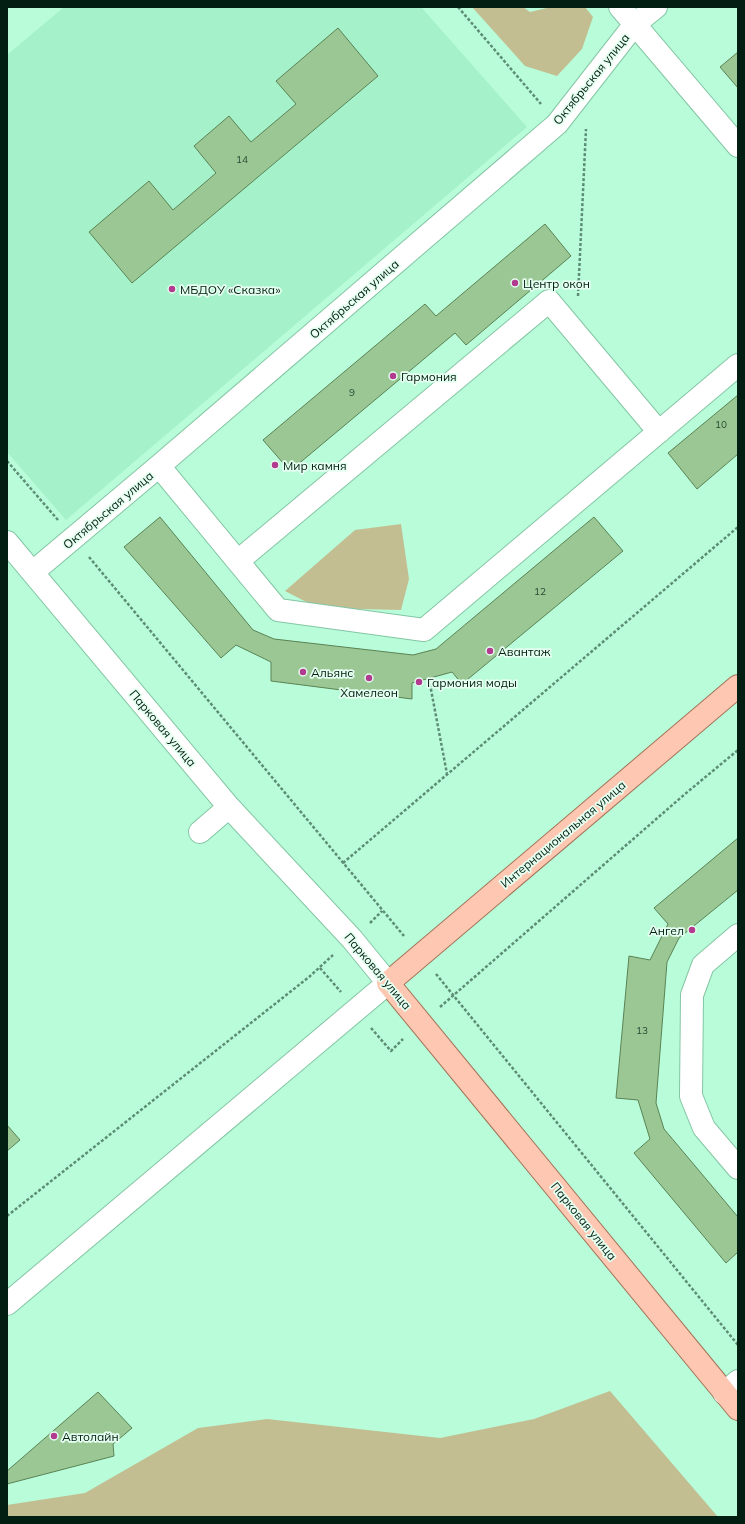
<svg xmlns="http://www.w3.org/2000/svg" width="745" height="1524" viewBox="0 0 745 1524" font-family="Mulish,sans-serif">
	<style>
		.built { fill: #a5f1ca }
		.green { fill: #c3be92 }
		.building { fill: #9bc795; stroke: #5a8354 }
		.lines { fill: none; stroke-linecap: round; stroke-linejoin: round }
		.minor-casing { stroke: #84c6a4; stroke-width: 24 }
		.major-casing { stroke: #a47358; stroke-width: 24 }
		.path { stroke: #5d8d76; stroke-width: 2.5; stroke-dasharray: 3 2; stroke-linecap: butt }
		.minor { stroke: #fff; stroke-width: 22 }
		.major { stroke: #fdc7b2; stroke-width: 22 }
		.poi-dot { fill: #b23a8f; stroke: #e5fff0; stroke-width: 1.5 }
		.labels { text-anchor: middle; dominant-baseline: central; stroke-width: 3.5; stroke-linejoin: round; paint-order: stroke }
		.number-label { font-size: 10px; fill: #284832 }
		.street-label { font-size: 12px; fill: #021d11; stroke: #e5fff0 }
		.poi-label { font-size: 12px; fill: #021d11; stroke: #e5fff0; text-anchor: start }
	</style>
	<rect width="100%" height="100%" fill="#b8fcd9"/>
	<path class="built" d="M64,7H421L527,127L66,520L7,452V55Z"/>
	<path class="green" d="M472,7H523L530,12L551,7H585L593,17L582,49L557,76L525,66Z
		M401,524L409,579L401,610L318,608L285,591L355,530Z
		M610,1391L718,1517H7V1505L85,1493L198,1428L267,1419L440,1438L534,1419Z"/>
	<path class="building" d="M338,28L378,76L132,283L89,232L149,181L173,210L216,173L194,146L229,116L251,142L296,104L276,81Z
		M738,52V88L720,67Z
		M545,224L571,256L466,345L455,333L290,471L263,440L425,304L436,316Z
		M738,395V454L697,489L668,453Z
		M160,517L253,630L274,639L413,655L436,649L594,517L623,551L462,684L452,672L412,683V699L271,681V662L236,645L221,658L124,547Z
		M738,838V890L679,938L667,962L656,1103L664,1129L738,1217V1252L726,1263L634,1153L650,1139L638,1100L616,1098L629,956L650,960L668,924L654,908Z
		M7,1125L20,1140L7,1151Z
		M98,1392L132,1428L113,1444L114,1456L7,1484V1471Z"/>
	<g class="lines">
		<g class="minor-casing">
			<path id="minor" d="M620,7L738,146
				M159,466L278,610L424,630L738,365
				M7,542L229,807L352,939L388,983L7,1304
				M238,561L549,301L659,432
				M33,572L159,466L557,124L635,24L656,7
				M200,832L229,807
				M738,935L703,965L692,995L691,1096L704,1128L738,1168
				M724,1393L738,1381"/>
		</g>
		<g class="major-casing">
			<path id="major" d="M738,686L388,983L738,1409"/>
		</g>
		<path class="path" d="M458,7L541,104
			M578,296L586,129
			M7,461L58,520
			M89,557L404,936
			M429,679L447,774
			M343,863L738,527
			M370,923L382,911
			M320,968L341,992
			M436,974L738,1345
			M440,1007L685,794L738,750
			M371,1028L391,1051L403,1039
			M7,1216L309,977L333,955"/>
		<use href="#minor" class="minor"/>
		<use href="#major" class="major"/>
	</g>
	<g class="poi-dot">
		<circle cx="515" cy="283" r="4"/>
		<circle cx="172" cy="289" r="4"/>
		<circle cx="393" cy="376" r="4"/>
		<circle cx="275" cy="465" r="4"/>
		<circle cx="490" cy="651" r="4"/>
		<circle cx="303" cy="672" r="4"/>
		<circle cx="369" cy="678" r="4"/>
		<circle cx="419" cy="682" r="4"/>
		<circle cx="692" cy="930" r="4"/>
		<circle cx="54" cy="1436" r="4"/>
	</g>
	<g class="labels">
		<g class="number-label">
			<text x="242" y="159">14</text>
			<text x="352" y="392">9</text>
			<text x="721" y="424">10</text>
			<text x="540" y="591">12</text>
			<text x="642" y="1030">13</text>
		</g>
		<g class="street-label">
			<text transform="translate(591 79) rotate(-51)">Октябрьская улица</text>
			<text transform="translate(354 299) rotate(-41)">Октябрьская улица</text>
			<text transform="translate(108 510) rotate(-40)">Октябрьская улица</text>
			<text transform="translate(163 728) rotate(50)">Парковая улица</text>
			<text transform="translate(563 834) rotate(-40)">Интернациональная улица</text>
			<text transform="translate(378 971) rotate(50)">Парковая улица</text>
			<text transform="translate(584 1221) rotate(51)">Парковая улица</text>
		</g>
		<g class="poi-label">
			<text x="523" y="283">Центр окон</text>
			<text x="180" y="289">МБДОУ «Сказка»</text>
			<text x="401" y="376">Гармония</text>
			<text x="283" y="465">Мир камня</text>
			<text x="498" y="651">Авантаж</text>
			<text x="311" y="672">Альянс</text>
			<text x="427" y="682">Гармония моды</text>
			<text x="369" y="692" text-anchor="middle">Хамелеон</text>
			<text x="684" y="930" text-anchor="end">Ангел</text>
			<text x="62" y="1436">Автолайн</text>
		</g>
	</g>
	<rect width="745" height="1524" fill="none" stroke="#021d11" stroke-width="16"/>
</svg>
